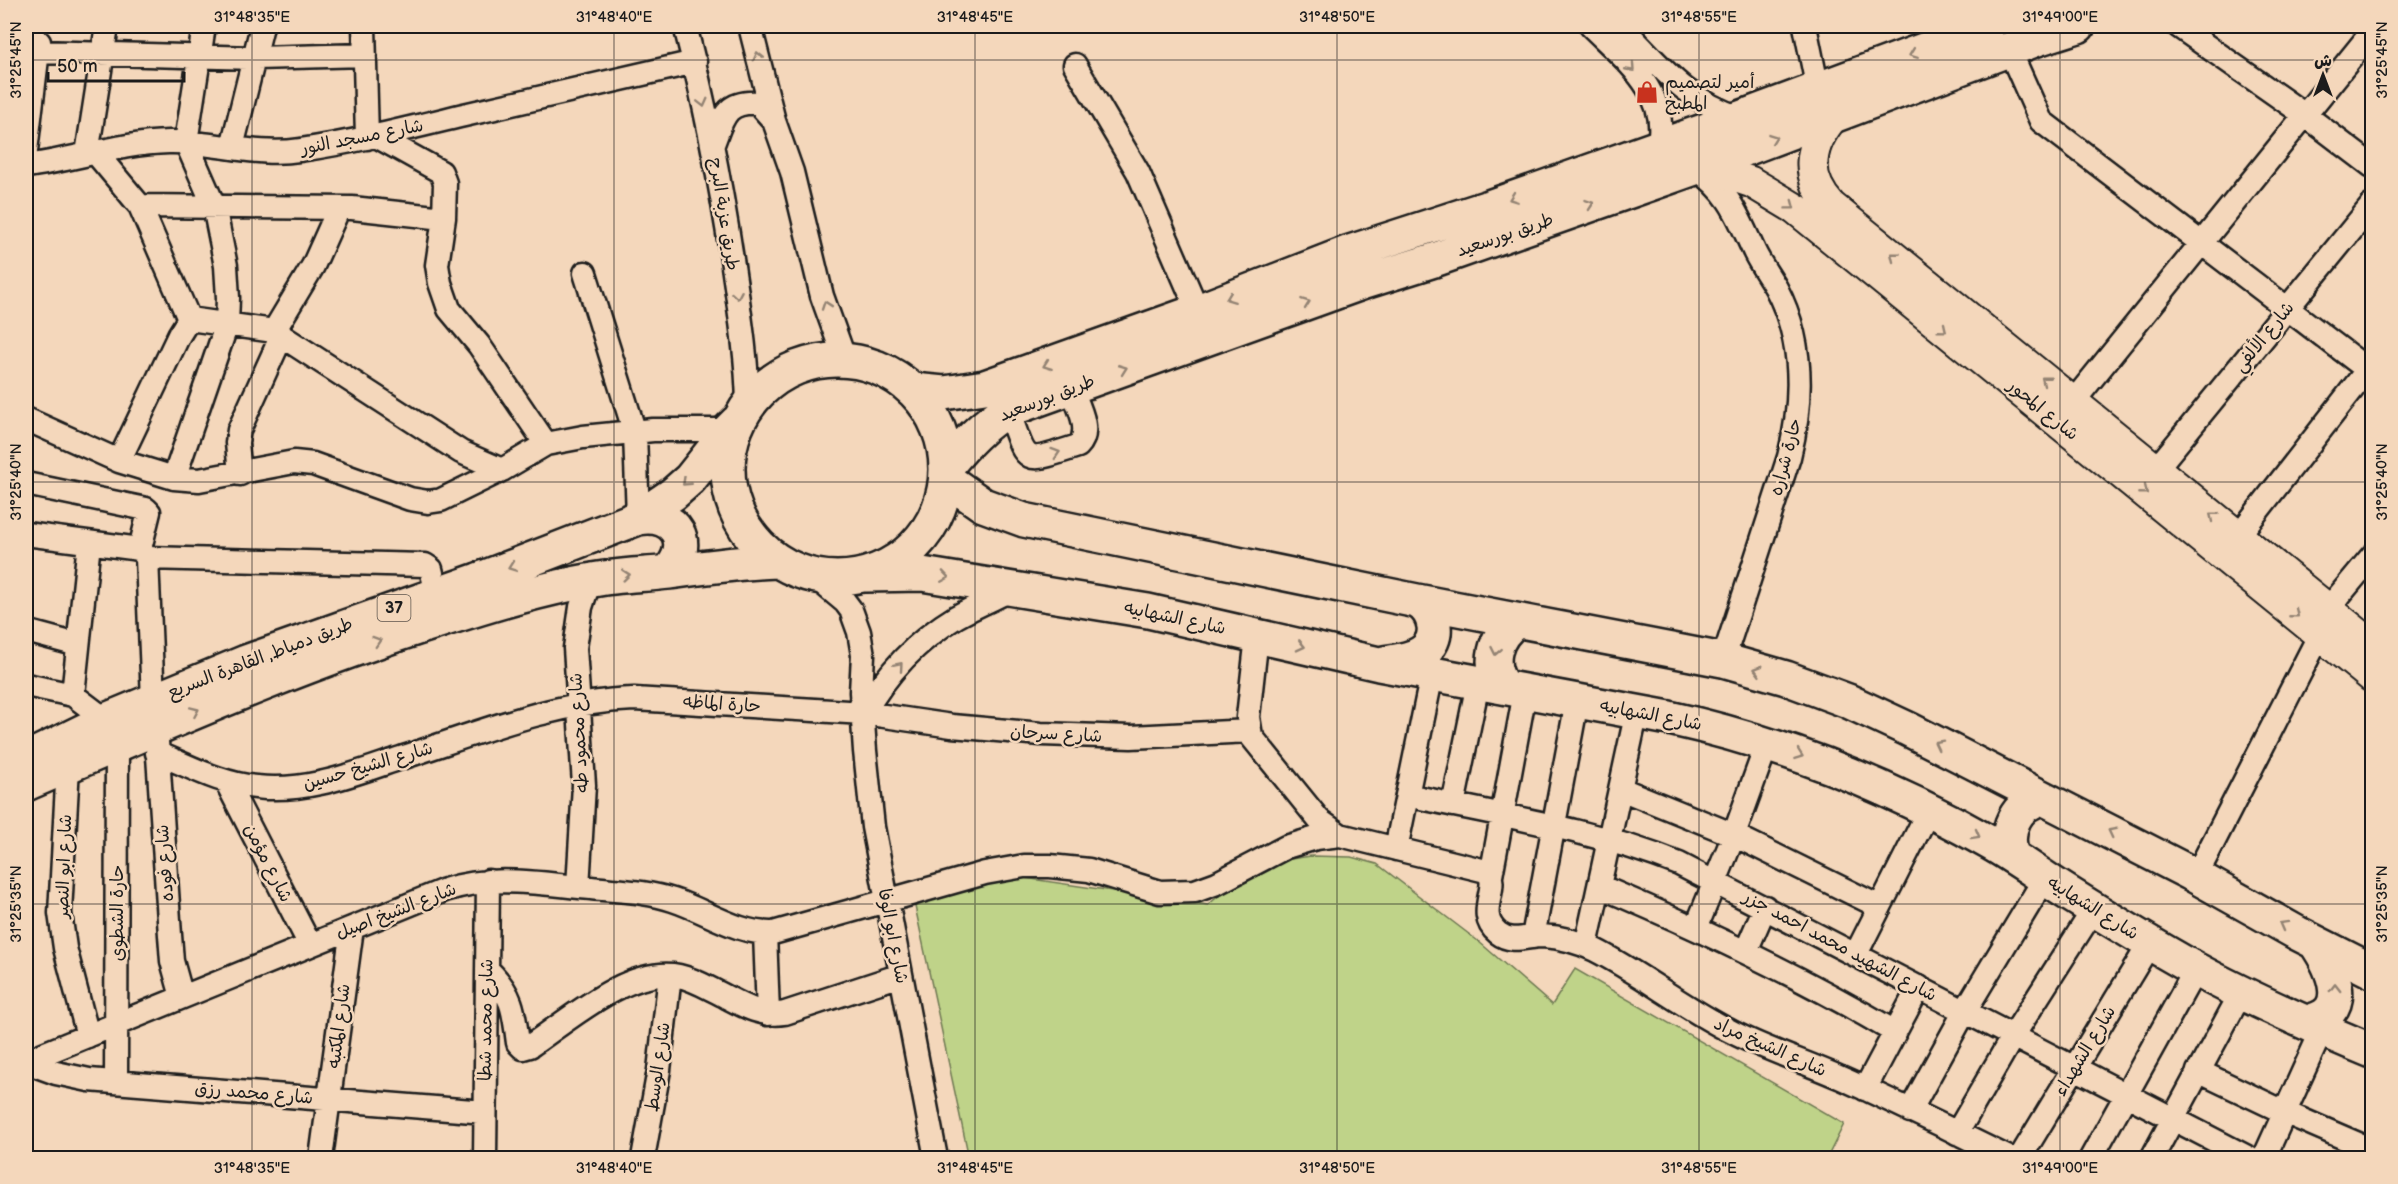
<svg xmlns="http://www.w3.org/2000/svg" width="2398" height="1184" viewBox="0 0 2398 1184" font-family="'Balsamiq Sans','Playpen Sans Arabic',sans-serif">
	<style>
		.green { fill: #bfd389; stroke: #6e7852; stroke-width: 1.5 }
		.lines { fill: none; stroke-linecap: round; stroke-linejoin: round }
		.minor-casing { stroke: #1c1c1c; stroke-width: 27 }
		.major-casing { stroke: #1c1c1c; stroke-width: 34 }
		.highway-casing { stroke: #1c1c1c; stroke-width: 38 }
		.minor { stroke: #f4d7bb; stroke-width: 22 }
		.major { stroke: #f4d7bb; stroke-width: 30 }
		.highway { stroke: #f4d7bb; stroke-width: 33 }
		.oneway { stroke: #938373 }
		.ticks { fill: none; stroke: #1c1c1c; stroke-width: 1.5; stroke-opacity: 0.45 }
		.labels { text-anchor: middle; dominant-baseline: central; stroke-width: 5; stroke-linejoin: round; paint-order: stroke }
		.shield { fill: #f4d7bb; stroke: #5d544c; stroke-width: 1.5 }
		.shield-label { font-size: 16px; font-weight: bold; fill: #1c1c1c }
		.poi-label { font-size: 18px; fill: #1c1c1c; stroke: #f4d7bb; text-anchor: start }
		.street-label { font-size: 18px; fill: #1c1c1c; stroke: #f4d7bb }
		.neatline { fill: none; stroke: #1c1c1c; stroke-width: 2 }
		.ticks-label { font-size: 15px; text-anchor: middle; fill: #1c1c1c }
	</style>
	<rect width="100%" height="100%" fill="#f4d7bb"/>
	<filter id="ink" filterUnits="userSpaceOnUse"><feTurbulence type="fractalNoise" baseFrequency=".0167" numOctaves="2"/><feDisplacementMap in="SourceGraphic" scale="12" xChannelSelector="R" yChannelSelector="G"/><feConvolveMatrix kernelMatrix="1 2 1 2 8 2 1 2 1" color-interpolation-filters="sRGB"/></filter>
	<g filter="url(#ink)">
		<path class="green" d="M1311,856L1351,857L1377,864L1478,941L1552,1005L1575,969L1844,1124L1827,1158H969L913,897L1004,875L1208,905L1235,882L1284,860Z"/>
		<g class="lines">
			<g class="minor-casing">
				<path id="minor" d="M364,26L367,138
					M685,26C705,103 720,180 732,259C739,308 747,355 748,404
					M750,26L774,121L792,172L822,296L845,360
					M1591,26C1624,59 1672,95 1658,147
					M1621,26C1661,66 1683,99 1740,118
					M1805,26L1818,90
					M2178,26L2305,115L2372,166
					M26,32L30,33L39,42L26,151
					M2009,49L2041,121L2372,373
					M38,52L256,58L365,55
					M1075,65L1138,172L1198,311
					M713,144C723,118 725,101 758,103L774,121
					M232,147L262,26
					M95,152L140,206L189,319L179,335L119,461
					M87,154L107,26
					M26,166C74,160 120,143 169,142C213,141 256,157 300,150C355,142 410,128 464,115C541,97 618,79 695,62
					M1696,168C1732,195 1737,215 1755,253C1761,265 1769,276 1776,288C1804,341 1803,401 1789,457L1723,660
					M140,206L352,208L444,218L445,183L441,172L376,136
					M444,218L437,265L440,283L449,309L479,345L546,444
					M585,273L635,433L638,518
					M189,319L274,331L313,266L339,208
					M274,331L461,452L502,470
					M2073,402L2372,32
					M1008,410C1028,466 1022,464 1078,446C1093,431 1077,404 1071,388
					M26,419L119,461L174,478L199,480L294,462L313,464L410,499L428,502L441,500L502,470L546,444L583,437L653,430H729
					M2156,469L2372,205
					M240,474L237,443L239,430L282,335
					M174,478L227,324L228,298L226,266L214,206L186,142L204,26
					M26,484L146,509L149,512L140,549
					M26,534L140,549L147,558L425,565L431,569L437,594
					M2238,536L2372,364
					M147,558L153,700
					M814,576L845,602L851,610L859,632L863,655L861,692L865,751L873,827L936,1158
					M2328,609L2372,556
					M26,631L78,645
					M1257,636L1248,717L1251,736L1319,820L1340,835L1486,871C1503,884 1473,913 1498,933C1512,944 1527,936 1542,936C1560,937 1579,942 1595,950C1642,974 1684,1008 1732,1032C1767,1050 1805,1062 1841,1078C1898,1103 1953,1131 2009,1158
					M26,685L73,695L106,720
					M73,695L89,543
					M864,713C886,674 918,640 956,617C975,606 995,598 1015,588
					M157,741L170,935L172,961L182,997
					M157,753C189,766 221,784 256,787C307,793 353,774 401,758C478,733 552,702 634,699L864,713L952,726L1041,734L1131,737L1250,731
					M68,766L60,913L65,948L88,1036
					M226,781L310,945
					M1621,789L1734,835L1880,907
					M1407,795C1498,815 1592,829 1679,864L2249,1158
					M1453,805L1478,683
					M1396,849L1432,674
					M1491,876L1525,692
					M2196,876L2320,634
					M1599,886C1701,929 1800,976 1895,1032
					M578,887L584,785L575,648L581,607L590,580
					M1696,928L1734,835L1767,744
					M765,933L768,1014
					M1533,937L1577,701
					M1586,946L1637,711
					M1746,951L1765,907
					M1856,954L1929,810
					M487,969C512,993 514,1010 518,1043L523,1048L530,1046C570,1019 629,966 679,976C693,979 705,986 717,992C739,1003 759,1017 785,1013L901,975
					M26,1061L445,890C493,874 542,884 591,888C619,891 647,891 673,900C707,911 737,934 773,933L985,873L1024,866H1050L1089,870L1160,892L1195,891L1217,883L1286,847L1316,838L1340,835
					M26,1062L56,1073L89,1080L485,1112
					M2198,1071L2284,1112L2372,1150
					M116,1082L117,744
					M1865,1089L1919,987
					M1910,1111L1965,1011L2045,878
					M1957,1133L2013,1036L2094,909
					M321,1158L352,928
					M485,1158L488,881
					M643,1158L659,1070L670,975
					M2020,1158L2150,943
					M2091,1158L2196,969
					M2152,1158L2241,993
					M2264,1158L2322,1030"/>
			</g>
			<g class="major-casing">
				<path id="major" d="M1834,116C1809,145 1803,175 1831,206L2372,645
					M1700,165L1751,182L1796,209L2372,677"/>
			</g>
			<g class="highway-casing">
				<path id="highway" d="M728 469a109 109 0 1 1 218 0a109 109 0 1 1-218 0Z
					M913,390L944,393L985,387L1198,311L1350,252L1489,207L1740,118L1988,26
					M947,466C965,444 983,424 1008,410L1364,282L1434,260L1695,168L2037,39L2078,26
					M946,479L983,505L1024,520L1417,601L1723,660L1786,678L1848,701L1908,729L2190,873L2297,933L2372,971
					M638,518C676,511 695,544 668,572
					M866,575L922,574L1148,611L1379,664L1669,718C1782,743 1890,786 1990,843C2015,857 2038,874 2063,890C2106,917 2150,944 2195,969C2252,1000 2312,1026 2372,1051
					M1384,663C1396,661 1410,660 1421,653C1442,640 1436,612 1417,601
					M1504,687C1486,665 1494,636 1517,621
					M26,759L106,720L246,662L478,580L638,518L673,494L690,479L729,430L737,422
					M26,784C162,726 297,665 439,621C489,605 541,589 593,580C618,575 644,575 669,572C706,567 741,562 778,561
					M2012,856C2004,830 2015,804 2043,798
					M2305,1022C2355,1015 2333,968 2315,942"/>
			</g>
			<use href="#minor" class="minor"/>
			<use href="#major" class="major"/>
			<use href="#highway" class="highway"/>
		</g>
		<defs><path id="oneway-chevron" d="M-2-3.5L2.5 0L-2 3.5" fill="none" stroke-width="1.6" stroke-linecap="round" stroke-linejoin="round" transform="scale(1.5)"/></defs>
		<g class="oneway">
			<use href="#oneway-chevron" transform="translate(1913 54) rotate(159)"/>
			<use href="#oneway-chevron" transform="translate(758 56) rotate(-104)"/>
			<use href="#oneway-chevron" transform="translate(1631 68) rotate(48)"/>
			<use href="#oneway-chevron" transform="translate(703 103) rotate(76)"/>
			<use href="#oneway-chevron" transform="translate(1773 138) rotate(-20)"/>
			<use href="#oneway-chevron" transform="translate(1513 198) rotate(160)"/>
			<use href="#oneway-chevron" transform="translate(1590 204) rotate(-19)"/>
			<use href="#oneway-chevron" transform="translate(1791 206) rotate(37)"/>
			<use href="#oneway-chevron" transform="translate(1894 256) rotate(-141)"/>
			<use href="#oneway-chevron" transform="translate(737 295) rotate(80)"/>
			<use href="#oneway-chevron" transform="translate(1230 298) rotate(159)"/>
			<use href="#oneway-chevron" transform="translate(1306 303) rotate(-20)"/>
			<use href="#oneway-chevron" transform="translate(826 305) rotate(-109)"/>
			<use href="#oneway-chevron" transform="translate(1943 329) rotate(39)"/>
			<use href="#oneway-chevron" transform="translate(1047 365) rotate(160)"/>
			<use href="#oneway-chevron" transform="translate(1123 369) rotate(-20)"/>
			<use href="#oneway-chevron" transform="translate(2045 380) rotate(-141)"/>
			<use href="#oneway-chevron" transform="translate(1056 453) rotate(-18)"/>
			<use href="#oneway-chevron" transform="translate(686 482) rotate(137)"/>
			<use href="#oneway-chevron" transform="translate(2144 491) rotate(39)"/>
			<use href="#oneway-chevron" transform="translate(2213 516) rotate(-141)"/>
			<use href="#oneway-chevron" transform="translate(512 567) rotate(160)"/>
			<use href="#oneway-chevron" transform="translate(626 575) rotate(-6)"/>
			<use href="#oneway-chevron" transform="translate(945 577) rotate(9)"/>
			<use href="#oneway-chevron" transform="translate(2295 614) rotate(39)"/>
			<use href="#oneway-chevron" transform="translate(377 641) rotate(-18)"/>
			<use href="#oneway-chevron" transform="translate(1301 646) rotate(13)"/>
			<use href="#oneway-chevron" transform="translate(1496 651) rotate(101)"/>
			<use href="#oneway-chevron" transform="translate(899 666) rotate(-49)"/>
			<use href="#oneway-chevron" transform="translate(1758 670) rotate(-164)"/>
			<use href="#oneway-chevron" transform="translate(195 711) rotate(-24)"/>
			<use href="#oneway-chevron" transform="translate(1938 744) rotate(-153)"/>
			<use href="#oneway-chevron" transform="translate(1799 755) rotate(20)"/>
			<use href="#oneway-chevron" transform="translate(2112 832) rotate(-153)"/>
			<use href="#oneway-chevron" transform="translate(1976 835) rotate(29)"/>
			<use href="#oneway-chevron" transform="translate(2283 925) rotate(-151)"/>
			<use href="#oneway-chevron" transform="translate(2335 988) rotate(-90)"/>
		</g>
	</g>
	<path class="ticks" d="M252,26V1158M614,26V1158M975,26V1158M1337,26V1158M1699,26V1158M2060,26V1158M26,60H2372M26,482H2372M26,904H2372"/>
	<defs>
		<g id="shop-bare" transform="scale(1.8)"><path d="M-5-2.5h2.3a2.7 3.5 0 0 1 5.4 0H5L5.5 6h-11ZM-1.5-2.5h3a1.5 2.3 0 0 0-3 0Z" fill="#c8321e" stroke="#f4d7bb" stroke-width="2.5" paint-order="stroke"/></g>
	</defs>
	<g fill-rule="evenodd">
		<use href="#shop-bare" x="1647" y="92"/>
	</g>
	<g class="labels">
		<rect class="shield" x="377.5" y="595" width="33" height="26" rx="4.5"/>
		<g class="shield-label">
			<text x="394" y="608">37</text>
		</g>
		<g class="poi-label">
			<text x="1665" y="82">أمير لتصميم<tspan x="1665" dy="21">المطبخ</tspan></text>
		</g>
		<g class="street-label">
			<text transform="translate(362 137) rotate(-11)">شارع مسجد النور</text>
			<text transform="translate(724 214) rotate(81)">طريق عزبة البرج</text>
			<text transform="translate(1505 235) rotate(-19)">طريق بورسعيد</text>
			<text transform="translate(2264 337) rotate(-51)">شارع الألفي</text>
			<text transform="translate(1047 398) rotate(-21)">طريق بورسعيد</text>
			<text transform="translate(2043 410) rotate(39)">شارع المحور</text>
			<text transform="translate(1786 457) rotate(-75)">حارة شراره</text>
			<text transform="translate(1175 618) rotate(12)">شارع الشهابيه</text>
			<text transform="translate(260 658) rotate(-21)">طريق دمياط, القاهرة السريع</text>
			<text transform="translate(722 704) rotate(4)">حارة الماظه</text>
			<text transform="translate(1651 715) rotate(11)">شارع الشهابيه</text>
			<text transform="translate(579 733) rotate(-93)">شارع محمود طه</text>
			<text transform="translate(1056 734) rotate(3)">شارع سرحان</text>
			<text transform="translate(368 766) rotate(-16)">شارع الشيخ حسين</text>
			<text transform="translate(165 863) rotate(-94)">شارع فوده</text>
			<text transform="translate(268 863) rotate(63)">شارع مؤمن</text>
			<text transform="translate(64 866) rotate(-88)">شارع ابو النصر</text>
			<text transform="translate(2093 908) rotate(32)">شارع الشهابيه</text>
			<text transform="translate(396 911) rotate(-21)">شارع الشيخ اصيل</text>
			<text transform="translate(117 913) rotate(-90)">حارة الشطوى</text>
			<text transform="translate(893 936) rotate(79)">شارع ابو الوفا</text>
			<text transform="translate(1840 946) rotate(28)">شارع الشهيد محمد احمد جزر</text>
			<text transform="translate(486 1020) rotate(-89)">شارع محمد شطا</text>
			<text transform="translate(339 1026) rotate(-83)">شارع المكتبه</text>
			<text transform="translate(1770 1047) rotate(24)">شارع الشيخ مراد</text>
			<text transform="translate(2085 1051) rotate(-59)">شارع الشهداء</text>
			<text transform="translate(658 1067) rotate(-82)">شارع الوسط</text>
			<text transform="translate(254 1093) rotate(5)">شارع محمد رزق</text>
		</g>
	</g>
	<rect width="2398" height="1184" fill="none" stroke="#f4d7bb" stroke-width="66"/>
	<g transform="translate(2323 75)" stroke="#f4d7bb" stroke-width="4.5" paint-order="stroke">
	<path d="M0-4.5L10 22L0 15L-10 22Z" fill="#1c1c1c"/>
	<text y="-9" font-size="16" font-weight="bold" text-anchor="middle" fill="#1c1c1c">ش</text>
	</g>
	<path d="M48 72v9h136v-9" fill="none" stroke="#1c1c1c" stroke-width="3"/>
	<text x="57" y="72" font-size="18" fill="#1c1c1c" stroke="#f4d7bb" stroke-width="4.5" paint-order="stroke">50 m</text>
	<rect x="33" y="33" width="2332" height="1118" class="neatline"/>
	<g class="ticks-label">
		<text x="252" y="22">31°48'35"E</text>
		<text x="614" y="22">31°48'40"E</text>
		<text x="975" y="22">31°48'45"E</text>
		<text x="1337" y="22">31°48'50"E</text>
		<text x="1699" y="22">31°48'55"E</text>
		<text x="2060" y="22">31°49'00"E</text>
		<text transform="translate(16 60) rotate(-90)" y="5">31°25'45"N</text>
		<text transform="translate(2382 60) rotate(-90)" y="5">31°25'45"N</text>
		<text transform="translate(16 482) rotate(-90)" y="5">31°25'40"N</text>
		<text transform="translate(2382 482) rotate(-90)" y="5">31°25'40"N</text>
		<text transform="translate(16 904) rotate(-90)" y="5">31°25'35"N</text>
		<text transform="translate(2382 904) rotate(-90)" y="5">31°25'35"N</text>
		<text x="252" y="1173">31°48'35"E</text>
		<text x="614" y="1173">31°48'40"E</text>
		<text x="975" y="1173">31°48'45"E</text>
		<text x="1337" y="1173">31°48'50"E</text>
		<text x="1699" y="1173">31°48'55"E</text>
		<text x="2060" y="1173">31°49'00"E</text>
	</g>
</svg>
